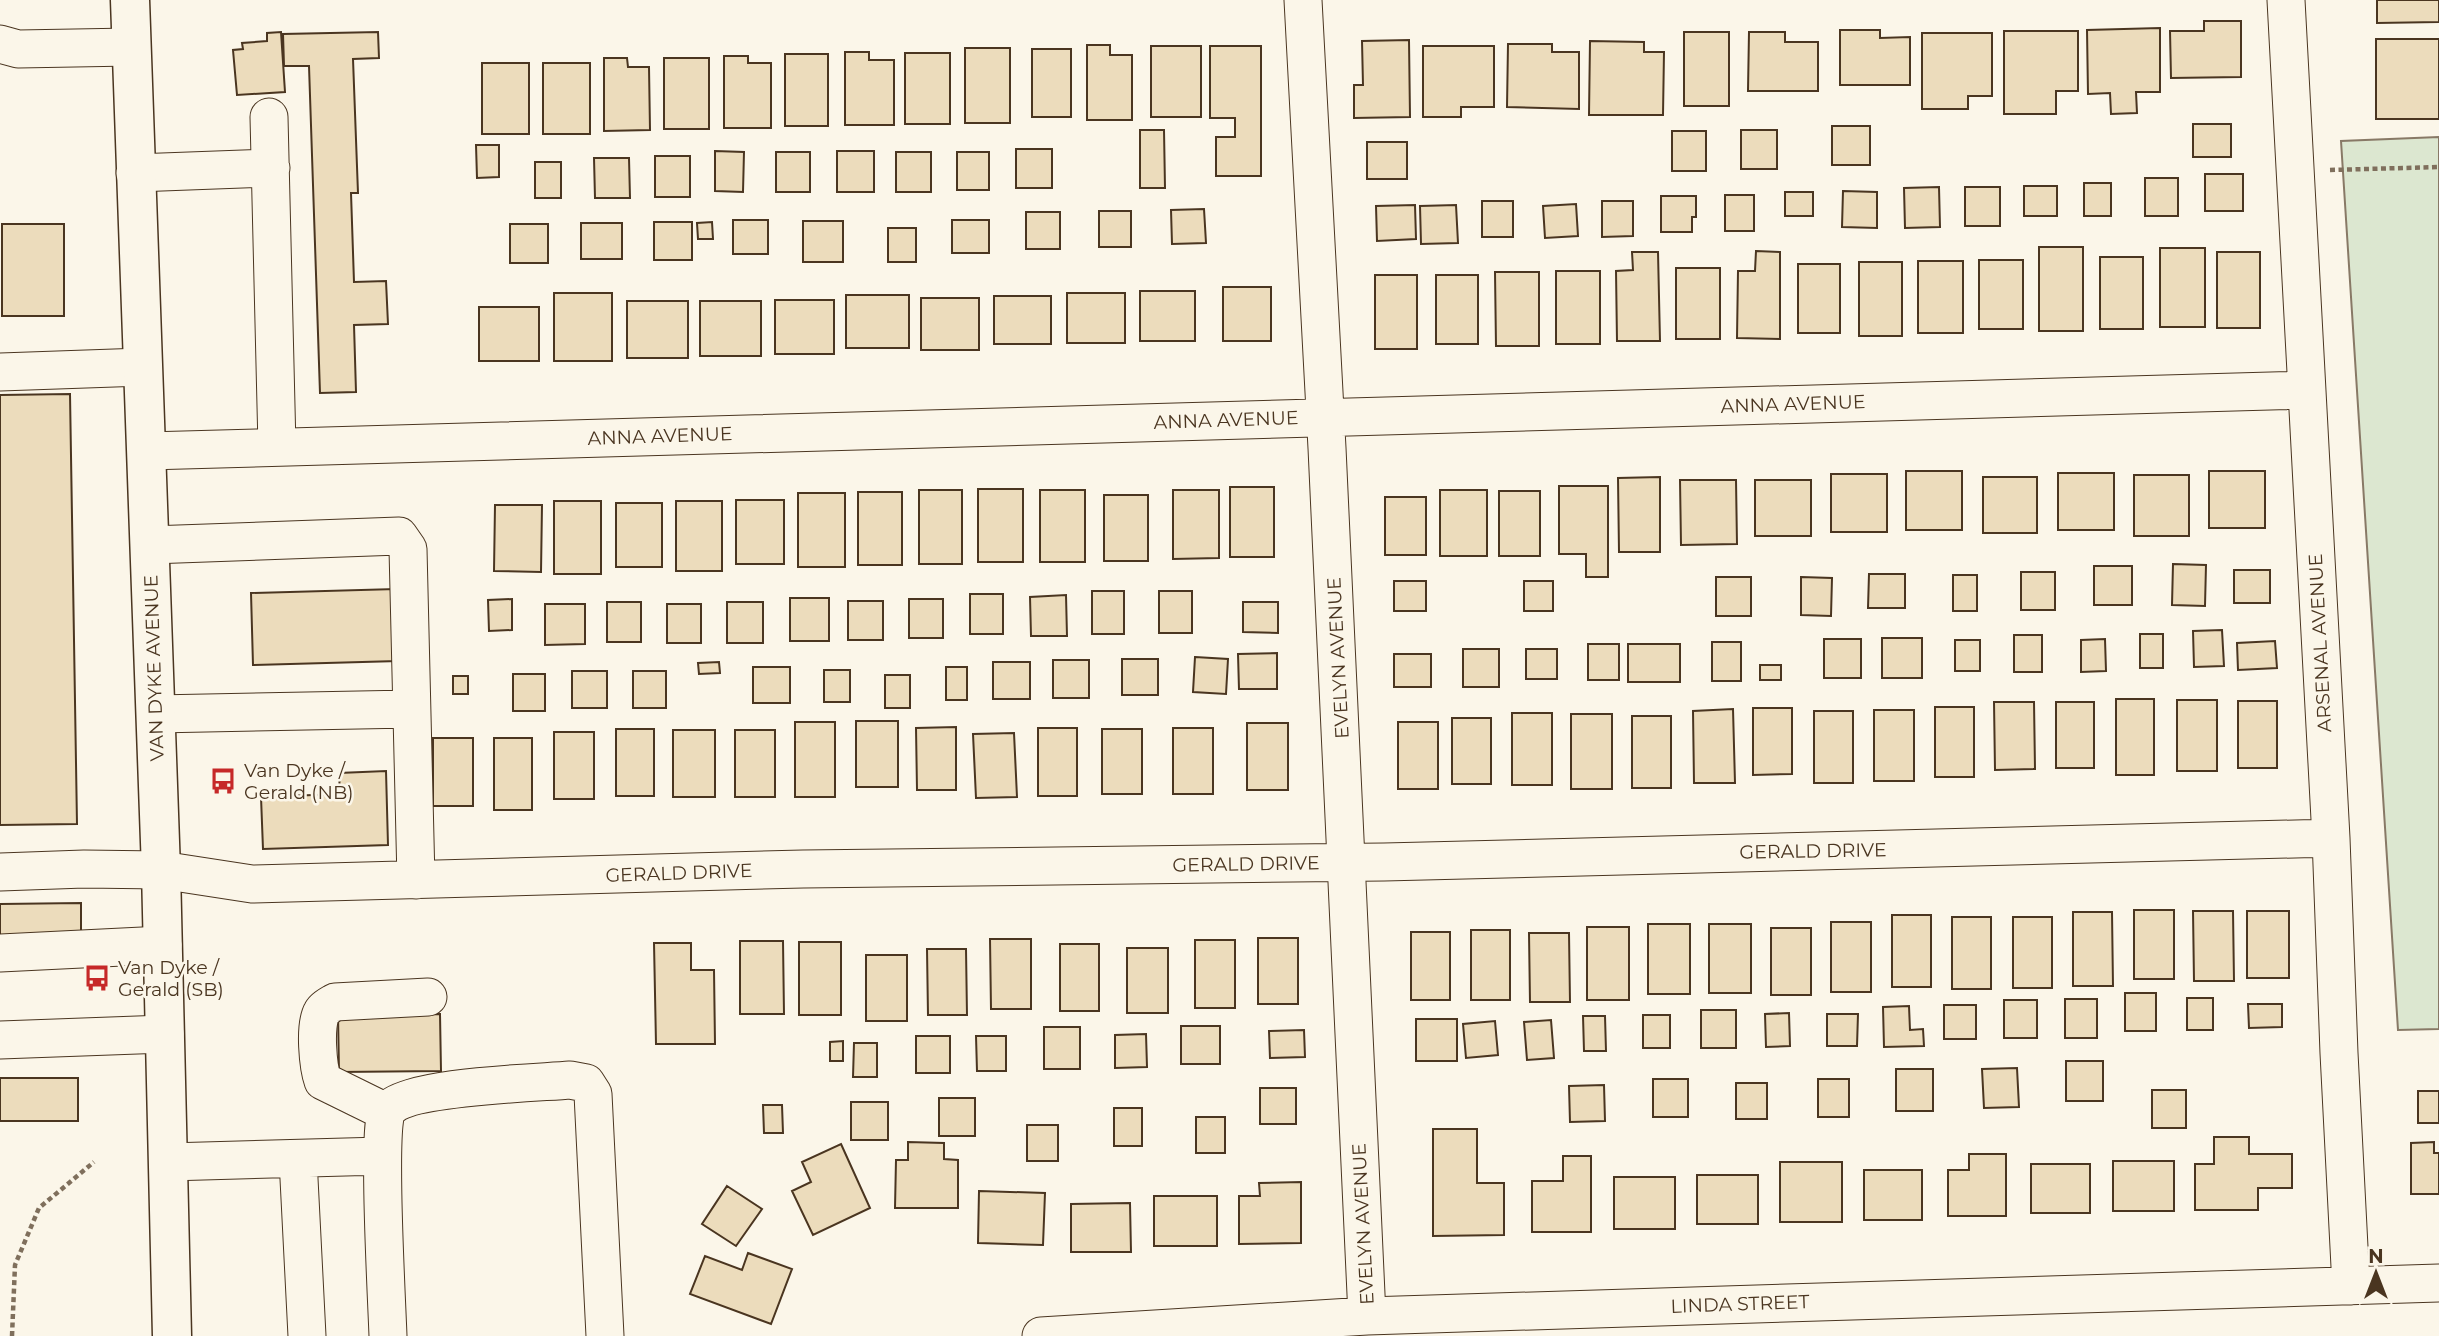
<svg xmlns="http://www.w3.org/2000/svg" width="2439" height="1336" viewBox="0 0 2439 1336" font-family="Montserrat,sans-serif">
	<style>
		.green { fill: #dce7d0; stroke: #887966; stroke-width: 2 }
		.building { fill: #ecdcbc; stroke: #4a3520; stroke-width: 2 }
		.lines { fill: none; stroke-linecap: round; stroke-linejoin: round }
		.minor-casing { stroke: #4a3520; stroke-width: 39 }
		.major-casing { stroke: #4a3520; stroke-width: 41 }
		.path { stroke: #7f6f5c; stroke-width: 4.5; stroke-dasharray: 5 3.5; stroke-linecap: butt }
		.minor { stroke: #fbf6e9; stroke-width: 37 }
		.major { stroke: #fbf6e9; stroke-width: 38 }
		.labels { text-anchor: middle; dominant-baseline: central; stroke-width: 5; stroke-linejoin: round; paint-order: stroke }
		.street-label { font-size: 19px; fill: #4a3520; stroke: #fbf6e9 }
		.poi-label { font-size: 19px; fill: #4a3520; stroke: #fbf6e9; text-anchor: start }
	</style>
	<rect width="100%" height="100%" fill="#fbf6e9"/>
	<path class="green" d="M2439,137V1029L2398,1030L2341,141Z"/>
	<path class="building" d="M2377,0H2439V22L2377,23Z
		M2204,21H2241V77L2171,78L2170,31H2204Z
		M2160,28V92H2136L2137,113L2111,114L2110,93L2088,94L2087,30Z
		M1840,30H1880V38L1910,37V85H1840Z
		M2004,31H2078V91H2056V114H2004Z
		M281,32L285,92L237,95L233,50L243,49L242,43L267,41V33Z
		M378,32L379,58L353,59L358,193H351L354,282L386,281L388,324L354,325L356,392L320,393L309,66H284L283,34Z
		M1684,32H1729V106H1684Z
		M1749,32H1785V42H1818V91H1748Z
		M1922,33H1992V96H1968V109H1922Z
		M2376,39H2439V119H2376Z
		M1409,40L1410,117L1354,118V85H1363L1362,41Z
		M1590,41L1644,42V52H1664L1663,115H1589Z
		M1508,44H1552V52H1579V109L1507,107Z
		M1087,45H1110V55H1132V120H1087Z
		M1151,46H1201V117H1151Z
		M1210,46H1261V176H1216V137H1235V118H1210Z
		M1423,46H1494V107H1461V117H1423Z
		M965,48H1010V123H965Z
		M1032,49H1071V117H1032Z
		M845,52H869V60H894V125H845Z
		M905,53H950V124H905Z
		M785,54H828V126H785Z
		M724,56H748V63H771V128H724Z
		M604,58H627L628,67H649L650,130L604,131Z
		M664,58H709V129H664Z
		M482,63H529V134H482Z
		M543,63H590V134H543Z
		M2193,124H2231V157H2193Z
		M1832,126H1870V165H1832Z
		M1140,130H1164L1165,188H1140Z
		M1741,130H1777V169H1741Z
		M1672,131H1706V171H1672Z
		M1367,142H1407V179H1367Z
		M476,145H499V177L477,178Z
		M1016,149H1052V188H1016Z
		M715,151L744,152L743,192L715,191Z
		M837,151H874V192H837Z
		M776,152H810V192H776Z
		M896,152H931V192H896Z
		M957,152H989V190H957Z
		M655,156H690V197H655Z
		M594,158H629L630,198H595Z
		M535,162H561V198H535Z
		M2205,174H2243V211H2205Z
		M2145,178H2178V216H2145Z
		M2084,183H2111V216H2084Z
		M2024,186H2057V216H2024Z
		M1939,187L1940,227L1905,228L1904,188Z
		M1965,187H2000V226H1965Z
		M1843,191L1877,192V228L1842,227Z
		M1785,192H1813V216H1785Z
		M1725,195H1754V231H1725Z
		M1661,196H1696V217H1692V232H1661Z
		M1482,201H1513V237H1482Z
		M1602,201H1633V236L1602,237Z
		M1576,204L1578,236L1545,238L1543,206Z
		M1415,205L1416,239L1377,241L1376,206Z
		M1456,205L1458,243L1421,244L1420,206Z
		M1204,209L1206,243L1172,244L1171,210Z
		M1099,211H1131V247H1099Z
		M1026,212H1060V249H1026Z
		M733,220H768V254H733Z
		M952,220H989V253H952Z
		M803,221H843V262H803Z
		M654,222H692V260H654Z
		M712,222L713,239H698L697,223Z
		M581,223H622V259H581Z
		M2,224H64V316H2Z
		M510,224H548V263H510Z
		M888,228H916V262H888Z
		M2039,247H2083V331H2039Z
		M2160,248H2205V327H2160Z
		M1756,251L1780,252V339L1737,338L1738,271H1755Z
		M1632,252H1658L1660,341H1617L1616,271L1633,270Z
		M2217,252H2260V328H2217Z
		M2100,257H2143V329H2100Z
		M1979,260H2023V329H1979Z
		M1918,261H1963V333H1918Z
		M1859,262H1902V336H1859Z
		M1798,264H1840V333H1798Z
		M1676,268H1720V339H1676Z
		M1556,271H1600V344H1556Z
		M1495,272H1539V346H1496Z
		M1375,275H1417V349H1375Z
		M1436,275H1478V344H1436Z
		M1223,287H1271V341H1223Z
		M1140,291H1195V341H1140Z
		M554,293H612V361H554Z
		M1067,293H1125V343H1067Z
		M846,295H909V348H846Z
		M994,296H1051V344H994Z
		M921,298H979V350H921Z
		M775,300H834V354H775Z
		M627,301H688V358H627Z
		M700,301H761V356H700Z
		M479,307H539V361H479Z
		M70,394L77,824L0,825V395Z
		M1906,471H1962V530H1906Z
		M2209,471H2265V528H2209Z
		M2058,473H2114V530H2058Z
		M1831,474H1887V532H1831Z
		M2134,475H2189V536H2134Z
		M1660,477V552H1619L1618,478Z
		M1983,477H2037V533H1983Z
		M1680,480H1736L1737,544L1681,545Z
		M1755,480H1811V536H1755Z
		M1559,486H1608V577H1586V554H1559Z
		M1230,487H1274V557H1230Z
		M978,489H1023V562H978Z
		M919,490H962V564H919Z
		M1040,490H1085V562H1040Z
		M1173,490H1219V558L1173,559Z
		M1440,490H1487V556H1440Z
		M1499,491H1540V556H1499Z
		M858,492H902V565H858Z
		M798,493H845V567H798Z
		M1104,495H1148V561H1104Z
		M1385,497H1426V555H1385Z
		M736,500H784V564H736Z
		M554,501H601V574H554Z
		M676,501H722V571H676Z
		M616,503H662V567H616Z
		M495,505H542L541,572L494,571Z
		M2173,564L2206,565L2205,606L2172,605Z
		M2094,566H2132V605H2094Z
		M2234,570H2270V603H2234Z
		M2021,572H2055V610H2021Z
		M1869,574H1905V608H1868Z
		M1953,575H1977V611H1953Z
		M1716,577H1751V616H1716Z
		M1801,577L1832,578L1831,616L1801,615Z
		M1394,581H1426V611H1394Z
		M1524,581H1553V611H1524Z
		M396,589L398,661L253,665L251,593Z
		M1092,591H1124V634H1092Z
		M1159,591H1192V633H1159Z
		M970,594H1003V634H970Z
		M1066,595L1067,636H1031L1030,597Z
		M790,598H829V641H790Z
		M512,599V630L489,631L488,600Z
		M909,599H943V638H909Z
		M848,601H883V640H848Z
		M607,602H641V642H607Z
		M727,602H763V643H727Z
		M1243,602H1278V633L1243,632Z
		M545,604H585V644L545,645Z
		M667,604H701V643H667Z
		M2222,630L2224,666L2194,667L2193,631Z
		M2140,634H2163V668H2140Z
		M2014,635H2042V672H2014Z
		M1882,638H1922V678H1882Z
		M1824,639H1861V678H1824Z
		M2105,639L2106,671L2081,672V640Z
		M1955,640H1980V671H1955Z
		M2275,641L2277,668L2238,670L2237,643Z
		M1712,642H1741V681H1712Z
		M1588,644H1619V680H1588Z
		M1628,644H1680V682H1628Z
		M1463,649H1499V687H1463Z
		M1526,649H1557V679H1526Z
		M1277,653V689H1239L1238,654Z
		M1394,654H1431V687H1394Z
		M1195,657L1228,659L1226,694L1193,692Z
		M1122,659H1158V695H1122Z
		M1053,660H1089V698H1053Z
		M719,662L720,673L699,674L698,663Z
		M993,662H1030V699H993Z
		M1760,665H1781V680H1760Z
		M753,667H790V703H753Z
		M946,667H967V700H946Z
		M824,670H850V702H824Z
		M572,671H607V708H572Z
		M633,671H666V708H633Z
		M513,674H545V711H513Z
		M885,675H910V708H885Z
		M453,676H468V694H453Z
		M2116,699H2154V775H2116Z
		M2177,700H2217V771H2177Z
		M2238,701H2277V768H2238Z
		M1994,702H2034L2035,769L1995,770Z
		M2056,702H2094V768H2056Z
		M1935,707H1974V777H1935Z
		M1753,708H1792V774L1753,775Z
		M1733,709L1735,783H1694L1693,711Z
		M1874,710H1914V781H1874Z
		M1814,711H1853V783H1814Z
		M1512,713H1552V785H1512Z
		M1571,714H1612V789H1571Z
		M1632,716H1671V788H1632Z
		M1452,718H1491V784H1452Z
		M856,721H898V787H856Z
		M795,722H835V797H795Z
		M1398,722H1438V789H1398Z
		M1247,723H1288V790H1247Z
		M956,727V790H917L916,728Z
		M1038,728H1077V796H1038Z
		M1173,728H1213V794H1173Z
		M616,729H654V796H616Z
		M1102,729H1142V794H1102Z
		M673,730H715V797H673Z
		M735,730H775V797H735Z
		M554,732H594V799H554Z
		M1014,733L1017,797L976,798L973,734Z
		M433,738H473V806H433Z
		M494,738H532V810H494Z
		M386,771L388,845L263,849L261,797L340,794L339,773Z
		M81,903V935L0,936V904Z
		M2134,910H2174V979H2134Z
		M2193,911H2233L2234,981H2194Z
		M2247,911H2289V978H2247Z
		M2073,912H2112L2113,986H2073Z
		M1892,915H1931V987H1892Z
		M1952,917H1991V989H1952Z
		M2013,917H2052V988H2013Z
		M1831,922H1871V992H1831Z
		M1648,924H1690V994H1648Z
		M1709,924H1751V993H1709Z
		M1587,927H1629V1000H1587Z
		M1771,928H1811V995H1771Z
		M1471,930H1510V1000H1471Z
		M1411,932H1450V1000H1411Z
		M1529,933H1569L1570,1002H1530Z
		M1258,938H1298V1004H1258Z
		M990,939H1031V1009H991Z
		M1195,940H1235V1008H1195Z
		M740,941H783L784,1014H740Z
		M799,942H841V1015H799Z
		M654,943H691V970H714L715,1044H656Z
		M1060,944H1099V1011H1060Z
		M1127,948H1168V1013H1127Z
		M927,949H966L967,1015H928Z
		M866,955H907V1021H866Z
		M2125,993H2156V1031H2125Z
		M2187,998H2213V1030H2187Z
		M2065,999H2097V1038H2065Z
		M2004,1000H2037V1038H2004Z
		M2248,1004H2282V1027L2249,1028Z
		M1944,1005H1976V1039H1944Z
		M1909,1006L1910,1030L1923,1029L1924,1046L1884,1047L1883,1007Z
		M1701,1010H1736V1048H1701Z
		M1789,1013L1790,1046L1766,1047L1765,1014Z
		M440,1014L441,1071L339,1072L338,1015Z
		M1827,1014H1858L1857,1046H1827Z
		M1643,1015H1670V1048H1643Z
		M1583,1016H1605L1606,1051H1584Z
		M1416,1019H1457V1061H1416Z
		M1551,1020L1554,1058L1527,1060L1524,1022Z
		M1495,1021L1498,1055L1466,1058L1463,1024Z
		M1181,1026H1220V1064H1181Z
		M1044,1027H1080V1069H1044Z
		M1304,1030L1305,1057L1270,1058L1269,1031Z
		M1146,1034L1147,1067L1115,1068V1035Z
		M916,1036H950V1073H916Z
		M976,1036H1006V1071H977Z
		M843,1041V1061H830V1042Z
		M854,1043H877V1077H853Z
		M2066,1061H2103V1101H2066Z
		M2017,1068L2019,1107L1984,1108L1982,1069Z
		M1896,1069H1933V1111H1896Z
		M0,1078H78V1121H0Z
		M1653,1079H1688V1117H1653Z
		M1818,1079H1849V1117H1818Z
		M1736,1083H1767V1119H1736Z
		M1604,1085L1605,1121L1570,1122L1569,1086Z
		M1260,1088H1296V1124H1260Z
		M2152,1090H2186V1128H2152Z
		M2418,1091H2439V1123H2418Z
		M939,1098H975V1136H939Z
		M851,1102H888V1140H851Z
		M763,1105H782L783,1133H764Z
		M1114,1108H1142V1146H1114Z
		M1196,1117H1225V1153H1196Z
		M1027,1125H1058V1161H1027Z
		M1433,1129H1477V1183H1504V1235L1433,1236Z
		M2214,1137H2249V1154H2292V1188H2258V1210H2195V1164H2214Z
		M908,1142L944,1143V1159L958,1160V1208H895L896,1160H908Z
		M2434,1142V1153H2439V1194H2411V1143Z
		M841,1144L870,1208L813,1235L792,1191L811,1182L802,1162Z
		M1969,1154H2006V1216H1948V1170H1969Z
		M1563,1156H1591V1232H1532V1181H1563Z
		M2113,1161H2174V1211H2113Z
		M1780,1162H1842V1222H1780Z
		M2031,1164H2090V1213H2031Z
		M1864,1170H1922V1220H1864Z
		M1697,1175H1758V1224H1697Z
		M1614,1177H1675V1229H1614Z
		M1301,1182V1243L1239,1244V1196H1260L1259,1183Z
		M727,1186L762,1209L736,1246L702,1224Z
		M979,1191L1045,1193L1043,1245L978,1243Z
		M1154,1196H1217V1246H1154Z
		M1130,1203L1131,1252H1071V1204Z
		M748,1253L792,1269L771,1324L690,1294L705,1256L742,1270Z"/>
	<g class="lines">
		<g class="minor-casing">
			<path id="minor" d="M1303,0L1327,448L1367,1316
				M2286,0L2331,838L2339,1053L2351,1286
				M0,44L18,49L131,47
				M269,117L277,447
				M135,173L271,168
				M0,372L143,367
				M147,451L2306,390
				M150,545L399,536L408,549L416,880
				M156,714L411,709
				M0,872L84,869L161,870L252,884L803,869L1384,862L2331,838
				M0,953L163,945
				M0,1040L165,1034
				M386,1112L323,1081C318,1067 314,1025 322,1012C324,1008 330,1005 335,1002L428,997
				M298,1159L307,1336
				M168,1162L382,1156
				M388,1336C387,1306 377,1125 387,1111C405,1086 536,1083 570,1080L586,1083L593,1094L605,1336
				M1041,1336L1367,1316L2439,1283"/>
		</g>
		<g class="major-casing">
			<path id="major" d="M130,0L161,870L172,1336"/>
		</g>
		<path class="path" d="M2330,170L2439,167
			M12,1336L15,1265L39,1208L94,1162"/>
		<use href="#minor" class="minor"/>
		<use href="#major" class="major"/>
	</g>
	<defs>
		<g id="bus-bare" transform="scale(2.1)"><path d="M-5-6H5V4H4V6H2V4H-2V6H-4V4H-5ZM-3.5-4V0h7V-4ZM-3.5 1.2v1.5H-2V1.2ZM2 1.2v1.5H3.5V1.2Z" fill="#c62828" stroke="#fbf6e9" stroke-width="2.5" paint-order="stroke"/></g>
	</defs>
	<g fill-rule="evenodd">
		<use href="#bus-bare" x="223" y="781"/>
		<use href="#bus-bare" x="97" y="978"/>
	</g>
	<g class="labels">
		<g class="street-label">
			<text transform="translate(1793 404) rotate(-2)">ANNA AVENUE</text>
			<text transform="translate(1226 420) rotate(-2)">ANNA AVENUE</text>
			<text transform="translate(660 436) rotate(-2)">ANNA AVENUE</text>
			<text transform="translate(2320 643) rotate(-93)">ARSENAL AVENUE</text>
			<text transform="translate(1338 658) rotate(-93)">EVELYN AVENUE</text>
			<text transform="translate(154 668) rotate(-92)">VAN DYKE AVENUE</text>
			<text transform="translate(1813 851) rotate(-1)">GERALD DRIVE</text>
			<text transform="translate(1246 864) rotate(-1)">GERALD DRIVE</text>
			<text transform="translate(679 873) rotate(-2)">GERALD DRIVE</text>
			<text transform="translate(1363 1224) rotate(-93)">EVELYN AVENUE</text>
			<text transform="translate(1740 1304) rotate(-2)">LINDA STREET</text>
		</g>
		<g class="poi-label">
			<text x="244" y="770">Van Dyke /<tspan x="244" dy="22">Gerald (NB)</tspan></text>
			<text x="118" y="967">Van Dyke /<tspan x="118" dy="22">Gerald (SB)</tspan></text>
		</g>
	</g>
	<g transform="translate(2376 1273)" stroke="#fbf6e9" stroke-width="5" paint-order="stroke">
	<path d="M0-5L12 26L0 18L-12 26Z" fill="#4a3520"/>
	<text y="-10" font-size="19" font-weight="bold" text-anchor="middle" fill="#4a3520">N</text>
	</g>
</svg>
